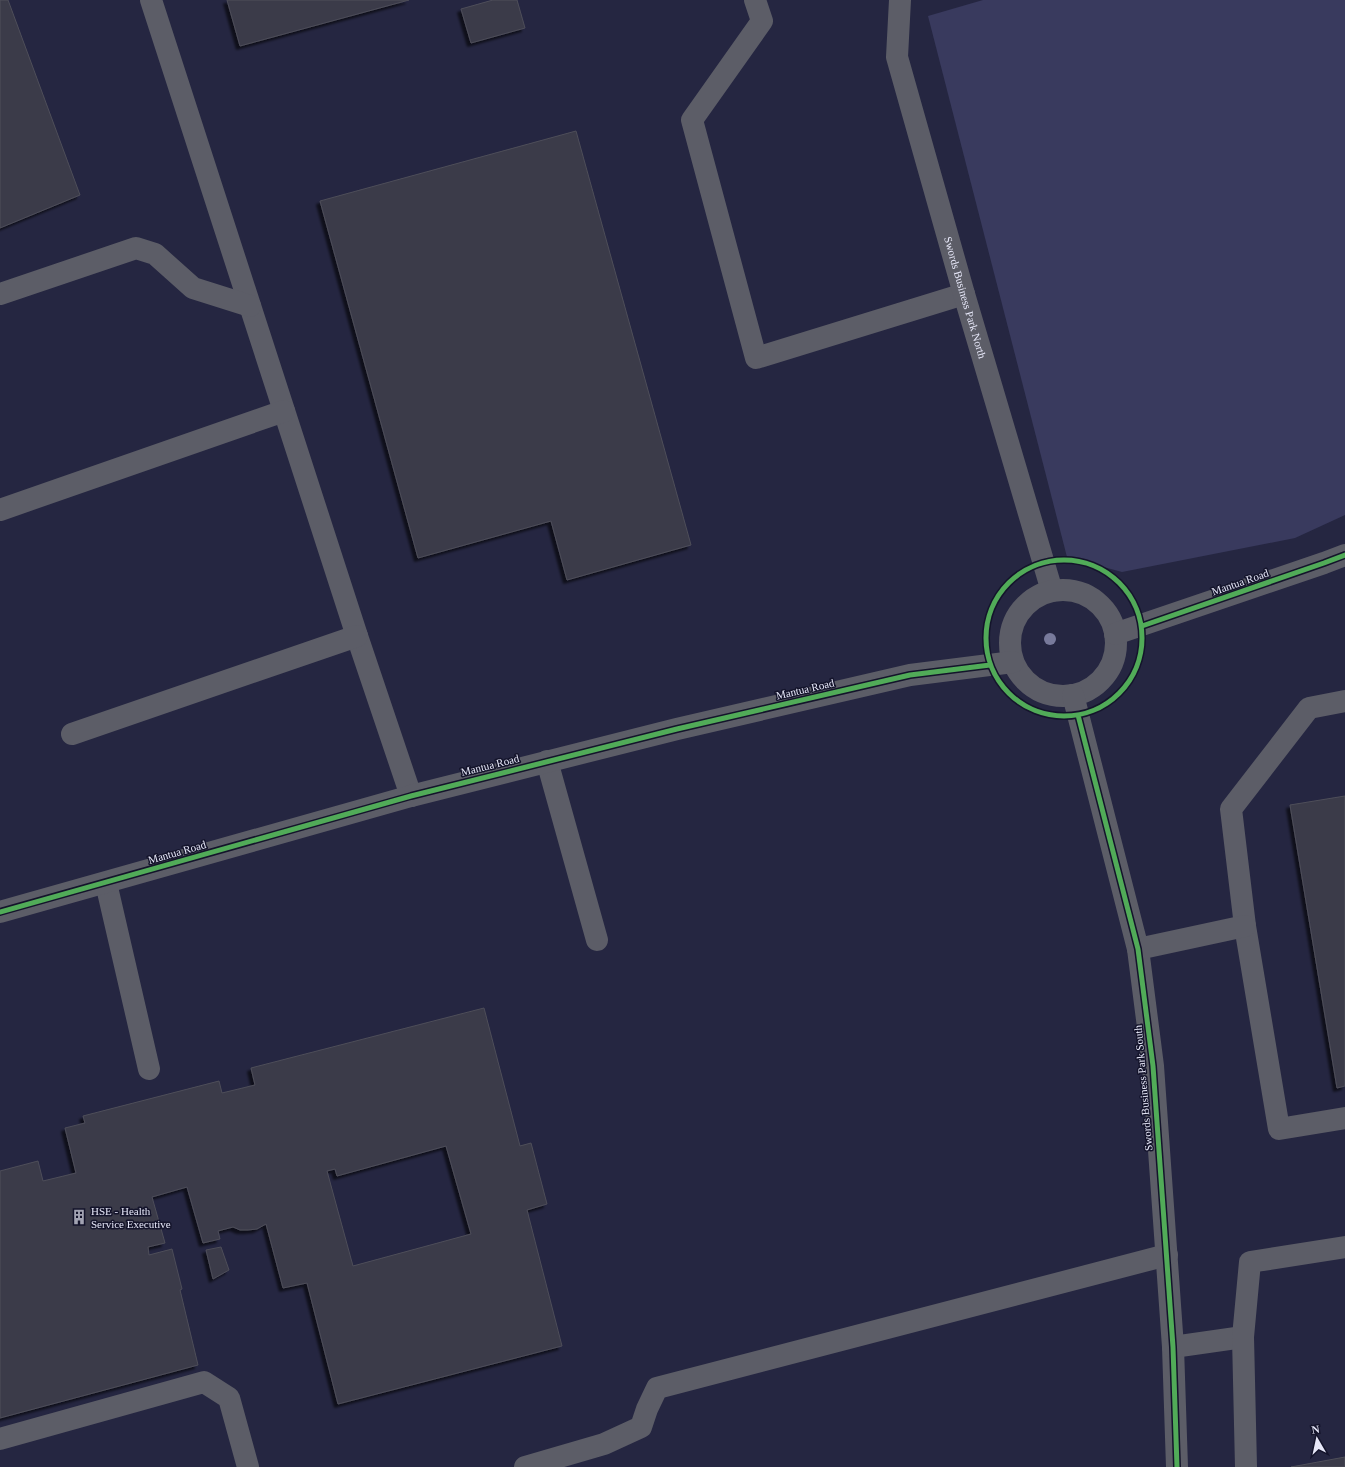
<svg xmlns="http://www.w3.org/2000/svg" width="1345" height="1467" viewBox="0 0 1345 1467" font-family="Georgia,serif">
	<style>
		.built { fill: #252641 }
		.green { fill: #393a5e }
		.building { fill: #3a3a4a; stroke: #4e4e59; fill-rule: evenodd; filter: url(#shadow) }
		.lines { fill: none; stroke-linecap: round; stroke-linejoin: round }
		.minor { stroke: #5c5d67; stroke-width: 22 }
		.cycleway-casing { stroke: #14142b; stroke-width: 8 }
		.cycleway { stroke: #51ab58; stroke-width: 5 }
		.tree { fill: #787a9b }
		.labels { text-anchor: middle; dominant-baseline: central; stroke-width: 3; stroke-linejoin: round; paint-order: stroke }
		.street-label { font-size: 11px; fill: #e7e8f9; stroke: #14142b }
		.poi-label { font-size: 11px; fill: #e7e8f9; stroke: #14142b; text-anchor: start }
	</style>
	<defs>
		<filter id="shadow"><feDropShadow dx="-3.5" dy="3.5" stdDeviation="1" flood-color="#0009"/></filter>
	</defs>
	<rect width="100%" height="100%" fill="#23232f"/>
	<path class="built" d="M0,0H1345V1467H0Z"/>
	<path class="green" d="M983,0H1345V515L1295,538L1122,572L1067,557L928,16Z"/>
	<path class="building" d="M0,0H8L80,195L0,228Z
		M227,0H409L240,46Z
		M493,0H517L525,28L471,43L461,9Z
		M576,131L691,545L567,580L551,521L418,558L320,201Z
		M1345,796V1086L1337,1088L1290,805Z
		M484,1008L520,1146L531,1143L547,1204L527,1210L562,1346L338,1404L307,1283L283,1288L266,1224L257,1229L248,1230H240L233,1227L218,1231L220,1239L203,1243L187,1187L152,1197L165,1243L148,1247L149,1255L172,1249L182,1289L180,1290L198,1365L0,1418V1171L38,1161L43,1181L76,1173L65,1128L85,1123L83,1116L219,1081L222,1093L255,1085L251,1068ZM446,1146L471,1234L353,1266L327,1171L335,1169L337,1176Z
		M221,1247L229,1270L213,1279L206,1250Z
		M1345,1457V1467H1291Z"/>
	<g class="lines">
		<g class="minor">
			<path d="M151,0L357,636L411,796"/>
			<path d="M755,0L762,21L692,120L756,358L964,294"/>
			<path id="s1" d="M900,0L897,57L964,294L1052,591"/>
			<path d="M0,294L136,248L155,254L193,288L250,306"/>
			<path d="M0,510L284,411"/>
			<circle cx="1063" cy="643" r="53"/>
			<path d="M1115,634L1324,563L1345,555"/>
			<path d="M1073,695L1138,949L1153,1066L1173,1347L1177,1467"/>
			<path d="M1345,701L1309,708L1231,809L1245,926L1279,1129L1345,1118"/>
			<path d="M72,734L357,636"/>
			<path d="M547,761L597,940"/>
			<path d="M106,883L149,1069"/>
			<path d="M0,912L411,796L677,729L910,675L1013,662"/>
			<path d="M1138,949L1245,926"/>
			<path d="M1173,1347L1243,1337"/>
			<path d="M0,1439L204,1382L229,1398L248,1467"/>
			<path d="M525,1467L604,1444L641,1427L647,1409L657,1388L1167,1255"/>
			<path d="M1246,1467L1243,1337L1250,1262L1345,1247"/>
		</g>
		<g class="cycleway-casing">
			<path id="cycleway" d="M986 638a78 78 0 1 1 156 0a78 78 0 1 1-156 0Z
				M1142,626L1324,563L1345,555
				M1078,715L1138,949L1153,1066L1173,1347L1177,1467
				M0,912L411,796L677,729L910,675L990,665"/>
		</g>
		<use href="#cycleway" class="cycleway"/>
	</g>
	<circle class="tree" cx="1050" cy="639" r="6"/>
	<defs>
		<g id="building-bare" transform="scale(1.2)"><path d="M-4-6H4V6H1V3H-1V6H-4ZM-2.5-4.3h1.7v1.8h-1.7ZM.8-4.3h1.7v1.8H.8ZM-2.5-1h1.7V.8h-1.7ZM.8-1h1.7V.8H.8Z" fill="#a2a3b2" stroke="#14142b" stroke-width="2.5" paint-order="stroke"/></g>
	</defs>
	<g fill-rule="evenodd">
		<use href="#building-bare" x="79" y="1217"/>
	</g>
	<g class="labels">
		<g class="street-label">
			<text stroke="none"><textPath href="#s1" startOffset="307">Swords Business Park North</textPath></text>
			<text transform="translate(1240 582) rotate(-19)">Mantua Road</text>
			<text transform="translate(805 689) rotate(-13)">Mantua Road</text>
			<text transform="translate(490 765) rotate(-14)">Mantua Road</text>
			<text transform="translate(177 852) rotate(-16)">Mantua Road</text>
			<text transform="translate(1143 1088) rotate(-95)">Swords Business Park South</text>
		</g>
		<g class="poi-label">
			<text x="91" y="1211">HSE - Health<tspan x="91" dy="13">Service Executive</tspan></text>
		</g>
	</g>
	<g transform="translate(1317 1439) rotate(351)" stroke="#14142b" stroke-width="3" paint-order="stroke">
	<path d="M0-3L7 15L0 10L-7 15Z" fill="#e7e8f9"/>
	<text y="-6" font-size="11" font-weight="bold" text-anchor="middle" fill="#e7e8f9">N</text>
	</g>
</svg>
